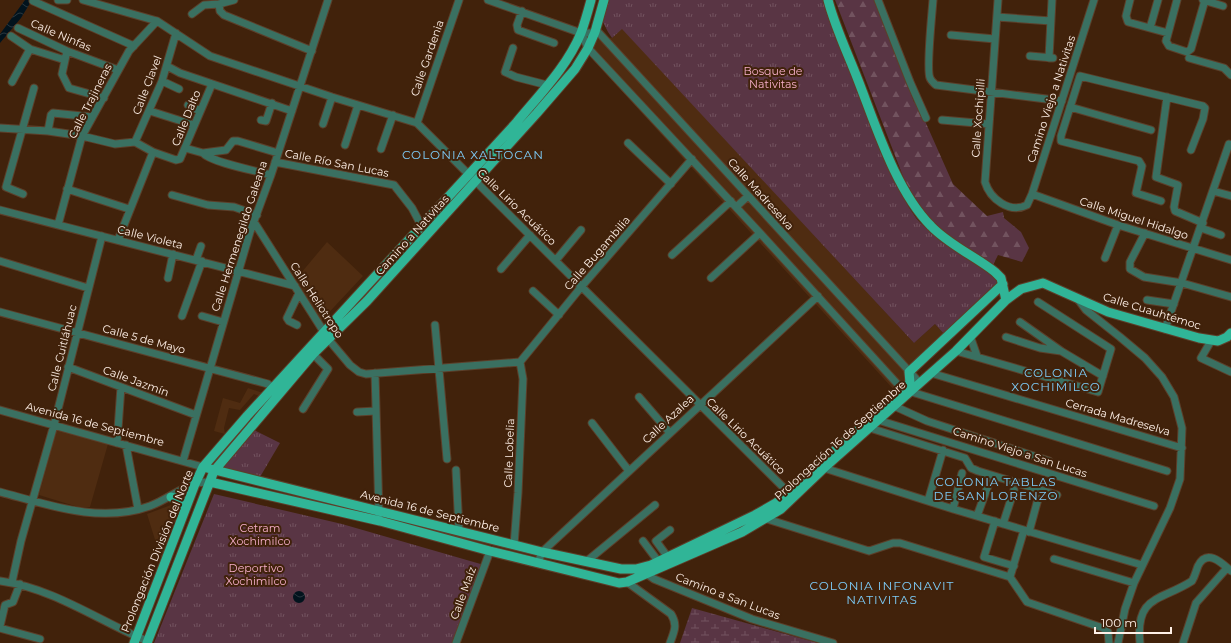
<svg xmlns="http://www.w3.org/2000/svg" width="1231" height="643" viewBox="0 0 1231 643" font-family="Montserrat,sans-serif">
	<style>
		.built { fill: #4f2c11 }
		.forest { fill: url(#forest-firs) }
		.wetland { fill: url(#wetland-marsh) }
		.park { fill: url(#park-tufts) }
		.water { fill: url(#water-waves) }
		.lines { fill: none; stroke-linecap: round; stroke-linejoin: round }
		.minor-casing { stroke: #5c3f2a; stroke-width: 9 }
		.major-casing { stroke: #5c3f2a; stroke-width: 11 }
		.minor { stroke: #3a7061; stroke-width: 7 }
		.major { stroke: #30b597; stroke-width: 9 }
		.labels { text-anchor: middle; dominant-baseline: central; stroke-width: 4; stroke-linejoin: round; paint-order: stroke }
		.street-label { font-size: 11px; fill: #fff0e7; stroke: #41220b }
		.park-label { font-size: 11px; fill: #f6afcb; stroke: #41220b }
		.neighbourhood-label { font-size: 12px; letter-spacing: 1px; fill: #7ecdf9; stroke: #41220b }
	</style>
	<defs>
		<pattern id="forest-firs" width="22" height="20" patternUnits="userSpaceOnUse"><rect width="22" height="20" fill="#593544"/><path d="M5 1l3.5 6h-7zM16 11l3.5 6h-7z" fill="#72535f"/></pattern>
		<pattern id="wetland-marsh" width="20" height="14" patternUnits="userSpaceOnUse"><rect width="20" height="14" fill="#593544"/><path d="M1 5h8M5 5V1M11 12h8M15 12V8" fill="none" stroke="#72535f"/></pattern>
		<pattern id="park-tufts" width="24" height="20" patternUnits="userSpaceOnUse"><rect width="24" height="20" fill="#593544"/><path d="M3 7l-1-3M5 7V3M7 7l1-3M15 17l-1-3M17 17v-4M19 17l1-3" fill="none" stroke="#72535f"/></pattern>
		<pattern id="water-waves" width="16" height="10" patternUnits="userSpaceOnUse"><rect width="16" height="10" fill="#02131d"/><path d="M0 5q4-4 8 0t8 0" fill="none" stroke="#28363e"/></pattern>
	</defs>
	<rect width="100%" height="100%" fill="#41220b"/>
	<path class="built" d="M622,28L914,343L935,324L944,334L909,379L895,391L589,55L593,44L601,37L612,38Z
		M327,242L363,276L321,321L296,279Z
		M248,388L263,393L261,397L254,394L240,410L229,408L224,428L225,434L214,431L223,398L240,403Z
		M57,429L108,444L90,507H78L39,495Z
		M179,502L182,504L161,559L147,514Z"/>
	<path class="forest" d="M835,0H875L914,102L917,103L953,184L987,216L1003,212L1004,218L1021,232L1029,248L1022,262L998,255L993,265C954,240 929,226 906,184Z"/>
	<path class="wetland" d="M692,608L818,643H680Z"/>
	<path class="park" d="M607,0H825C841,42 857,83 873,125C885,156 896,190 916,218C931,238 995,269 998,283L944,334L935,324L914,343L622,29L612,38L608,32L601,18Z
		M254,430L280,443L260,477L218,470Z
		M214,494L342,524L484,565L454,643H154Z"/>
	<path class="water" d="M25,0H32L21,18L0,43V34Z
		M293 597a6 6 0 1 1 12 0a6 6 0 1 1-12 0Z"/>
	<g class="lines">
		<g class="minor-casing">
			<path id="minor" d="M58,0H67
				M83,0L157,21L210,56L332,97L417,123L791,495
				M488,0L581,33H599L920,383
				M878,0L910,82L926,118
				M933,0C932,14 926,70 930,78C931,81 934,83 936,85L1062,101
				M998,0L985,182C990,199 1010,214 1027,205L1032,194L1094,0
				M1130,0L1126,16L1128,22L1168,33
				M1177,0L1166,41L1169,46L1187,52L1191,49L1205,0
				M1203,0L1223,6
				M33,1L134,46
				M219,4L220,11L224,15L312,51
				M522,11L517,25L518,30L554,43
				M192,14L204,5L219,4L234,0
				M997,17L1051,21
				M18,28L67,51L118,70
				M1150,28L1158,0
				M581,33L588,48L760,233L902,389L1167,471
				M951,35L995,39
				M11,36L30,49
				M513,48L505,72L516,77L547,85
				M67,51L62,74L69,88L104,98
				M1030,56L1053,58
				M1049,58L1052,0
				M1189,58L1224,68L1231,75
				M167,66L180,73L292,111
				M162,81L179,89
				M12,82L30,49L65,60
				M1167,97L1156,177L1178,185L1174,207L1175,211L1203,223
				M188,105L200,111
				M1070,107L1151,130
				M150,111L194,125
				M261,120L266,121L272,103
				M942,120L988,124
				M417,123L459,0
				M323,124L332,97
				M0,128L48,131L82,136L115,144L135,142L153,152L176,160L180,159L212,84
				M48,131L51,115L53,113L92,117
				M135,142L162,81L176,33
				M628,143L671,184
				M345,145L358,105
				M185,148L203,153
				M381,149L393,115
				M275,162L394,185L412,208L421,225
				M271,175C257,171 210,162 203,153L226,150L233,141H238L278,153
				M67,189L129,209
				M1213,191L1231,196
				M23,194L6,187L34,88
				M1032,194L1118,225L1231,260
				M172,195L208,205L234,207L257,215
				M1161,201L1136,193L1142,166L1139,161L1061,141V136L1080,76L1203,106L1205,108L1203,119L1191,150
				M736,207L748,196
				M0,210L295,286
				M254,222L329,340L350,365L359,372L366,374L520,362
				M58,225L82,136L129,51L157,21
				M1201,228L1221,235
				M1145,233L1130,262V269L1144,277L1182,283L1231,297
				M118,240L153,152
				M672,255L731,201
				M1105,258L1118,225
				M196,260L201,246
				M556,260L581,230
				M0,261L88,288
				M501,269L530,235
				M168,278L173,254
				M711,278L760,233
				M533,291L559,315
				M1077,298L1086,310L1120,337L1145,358L1162,377L1174,397L1182,428L1180,479L1170,508L1134,583L1125,609L1118,643
				M1147,300L1174,304
				M0,312L268,384L276,390
				M182,316L202,261
				M202,316L223,322
				M1020,322L1061,351
				M297,325L289,321L287,318L299,293
				M435,325L447,459
				M1165,329L1229,144
				M970,336L977,356
				M1006,337L1040,348L1061,351L1103,376
				M1211,341L1201,358L1231,372
				M956,351L1098,392L1111,349L1038,302
				M520,362L582,286L692,159
				M68,367L196,415
				M375,373L379,515
				M931,373L1182,448
				M639,397L670,433
				M894,406L927,421L1049,461
				M303,409L328,369L313,354
				M0,410L203,467
				M357,412L376,411
				M878,420L1154,506
				M592,423L629,471
				M870,428L965,458L971,468L978,471L1057,495
				M117,443L121,387
				M126,445L138,509
				M183,461L250,232L271,175L328,0
				M824,468L953,509L1142,565
				M456,470L459,530
				M0,492C49,505 100,524 150,506C166,500 179,489 194,484C199,482 205,482 210,482
				M928,501L943,450
				M953,509L962,473
				M977,516L989,483
				M767,519L869,551L893,543H900L1010,577L1027,602L1103,628L1108,632L1109,643
				M995,521L984,557L1014,566
				M1003,524L1014,490
				M1029,532L1038,499
				M643,541L658,561
				M514,545L518,493L523,379L520,362
				M667,556L656,541L670,530
				M1054,559L1134,583
				M587,561L655,505
				M538,563L542,552L818,296
				M644,570L647,574L654,579L752,619L833,643
				M1010,577L1024,530
				M0,581C53,588 99,621 147,641
				M12,582L21,541L54,425L102,236
				M627,582L671,614C678,625 674,632 670,643
				M0,626L5,605L13,602L20,584
				M0,628L40,639
				M456,643L490,551
				M1140,643C1135,595 1161,601 1192,581C1195,576 1196,571 1198,566C1207,548 1222,563 1231,571
				M1183,643L1196,603L1227,568"/>
		</g>
		<g class="major-casing">
			<path id="major" d="M1006,300L1021,289L1043,283L1108,312L1199,338L1218,341L1227,337L1231,333
				M203,467L542,552L621,569H636L651,565L755,515L776,503L910,383L909,372L1003,284
				M210,482L380,521L490,551L619,583L627,582L742,532L781,509L824,468L956,351L1006,300L1001,278L995,272C975,256 949,245 931,226C896,191 876,126 858,80C848,54 835,27 828,0
				M171,497L177,499L186,507
				M134,643L195,484L203,467L247,416L516,123C539,95 567,67 581,33C585,22 588,11 591,0
				M147,643L214,471L313,354L367,301L537,113L575,69L588,48L595,32L604,0"/>
		</g>
		<use href="#minor" class="minor"/>
		<use href="#major" class="major"/>
	</g>
	<g class="labels">
		<g class="street-label">
			<text transform="translate(61 35) rotate(23)">Calle Ninfas</text>
			<text transform="translate(427 58) rotate(-71)">Calle Gardenia</text>
			<text transform="translate(147 85) rotate(-69)">Calle Clavel</text>
			<text transform="translate(1051 99) rotate(-72)">Camino Viejo a Nativitas</text>
			<text transform="translate(90 101) rotate(-63)">Calle Trajineras</text>
			<text transform="translate(186 118) rotate(-68)">Calle Dalto</text>
			<text transform="translate(978 118) rotate(-86)">Calle Xochipilli</text>
			<text transform="translate(337 163) rotate(11)">Calle Río San Lucas</text>
			<text transform="translate(761 194) rotate(48)">Calle Madreselva</text>
			<text transform="translate(517 207) rotate(44)">Calle Lirio Acuático</text>
			<text transform="translate(1134 218) rotate(18)">Calle Miguel Hidalgo</text>
			<text transform="translate(412 235) rotate(-48)">Camino a Nativitas</text>
			<text transform="translate(239 236) rotate(-72)">Calle Hermenegildo Galeana</text>
			<text transform="translate(150 237) rotate(14)">Calle Violeta</text>
			<text transform="translate(597 253) rotate(-49)">Calle Bugambilia</text>
			<text transform="translate(317 300) rotate(57)">Calle Heliotropo</text>
			<text transform="translate(1152 311) rotate(17)">Calle Cuauhtémoc</text>
			<text transform="translate(144 339) rotate(15)">Calle 5 de Mayo</text>
			<text transform="translate(62 348) rotate(-76)">Calle Cuitláhuac</text>
			<text transform="translate(136 381) rotate(20)">Calle Jazmín</text>
			<text transform="translate(1118 417) rotate(16)">Cerrada Madreselva</text>
			<text transform="translate(668 419) rotate(-43)">Calle Azalea</text>
			<text transform="translate(95 424) rotate(15)">Avenida 16 de Septiembre</text>
			<text transform="translate(746 436) rotate(44)">Calle Lirio Acuático</text>
			<text transform="translate(840 440) rotate(-42)">Prolongación 16 de Septiembre</text>
			<text transform="translate(1020 452) rotate(18)">Camino Viejo a San Lucas</text>
			<text transform="translate(509 453) rotate(-88)">Calle Lobelia</text>
			<text transform="translate(430 511) rotate(14)">Avenida 16 de Septiembre</text>
			<text transform="translate(157 551) rotate(-68)">Prolongación División del Norte</text>
			<text transform="translate(463 593) rotate(-70)">Calle Maíz</text>
			<text transform="translate(728 596) rotate(21)">Camino a San Lucas</text>
		</g>
		<g class="park-label">
			<text x="773" y="71">Bosque de<tspan x="773" dy="13">Nativitas</tspan></text>
			<text x="260" y="528">Cetram<tspan x="260" dy="13">Xochimilco</tspan></text>
			<text x="256" y="568">Deportivo<tspan x="256" dy="13">Xochimilco</tspan></text>
		</g>
		<g class="neighbourhood-label">
			<text x="473" y="154">COLONIA XALTOCAN</text>
			<text x="1056" y="372">COLONIA<tspan x="1056" dy="14">XOCHIMILCO</tspan></text>
			<text x="996" y="481">COLONIA TABLAS<tspan x="996" dy="14">DE SAN LORENZO</tspan></text>
			<text x="882" y="585">COLONIA INFONAVIT<tspan x="882" dy="14">NATIVITAS</tspan></text>
		</g>
	</g>
	<path d="M1095 627v6h76v-6" fill="none" stroke="#fff0e7" stroke-width="2"/>
	<text x="1101" y="627" font-size="12" fill="#fff0e7" stroke="#41220b" stroke-width="3" paint-order="stroke">100 m</text>
</svg>
